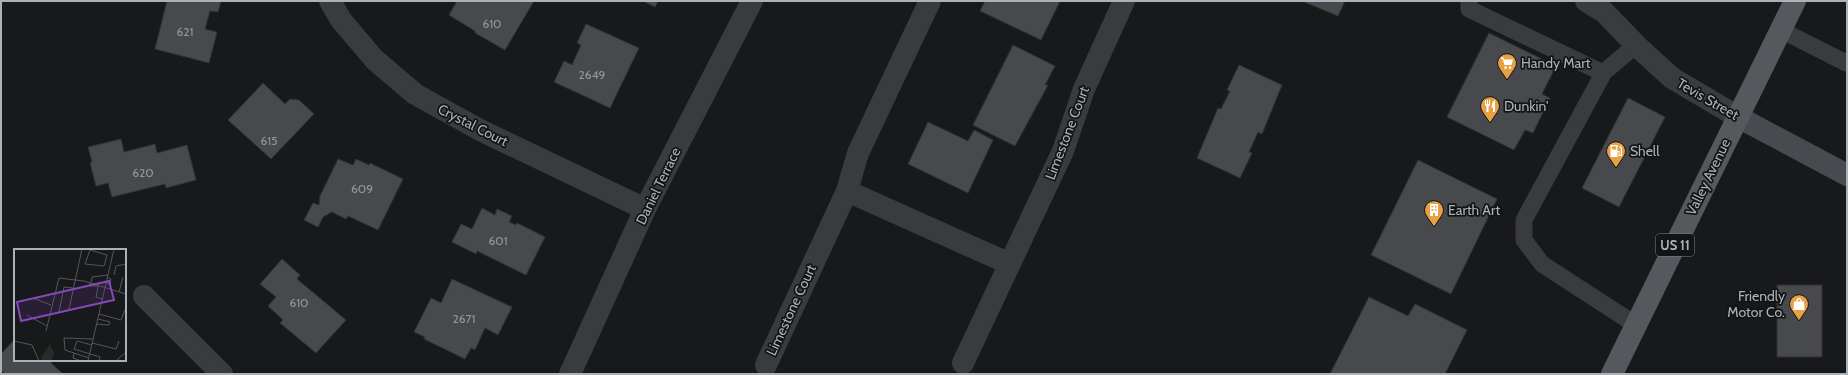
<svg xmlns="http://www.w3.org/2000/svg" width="1848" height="375" viewBox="0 0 1848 375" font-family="Cabin,sans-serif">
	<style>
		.building { fill: #47494d; stroke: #323336 }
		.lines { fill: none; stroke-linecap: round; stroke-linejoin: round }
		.lane { stroke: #3a3b3f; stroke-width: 17 }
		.street { stroke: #3a3b3f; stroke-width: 22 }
		.secondary { stroke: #484a4f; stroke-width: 22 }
		.primary { stroke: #56585e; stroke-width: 22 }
		.labels { text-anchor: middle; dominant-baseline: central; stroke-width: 3.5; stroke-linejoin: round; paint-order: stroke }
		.number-label { font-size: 12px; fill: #92979e }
		.shield { fill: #131415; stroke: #7d8288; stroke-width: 1 }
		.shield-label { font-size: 13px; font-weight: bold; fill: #abb1b9 }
		.poi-label { font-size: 14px; fill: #abb1b9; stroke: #131415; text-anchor: start }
		.street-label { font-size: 14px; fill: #abb1b9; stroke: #131415 }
		.inset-road { fill: none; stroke: #53565a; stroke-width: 1 }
		.view { fill: #8547be; fill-opacity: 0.15; stroke: #8547be; stroke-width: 2 }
		.inset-edge { fill: none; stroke: #abb1b9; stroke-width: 2 }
	</style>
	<rect width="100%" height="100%" fill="#18191a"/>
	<path class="building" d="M167,1H221L218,12L210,11L205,29L217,32L209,63L155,49Z
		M457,1H534L505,50L475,33V31L449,15Z
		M643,1H658L655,7Z
		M985,1H1060L1041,40L980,11Z
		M1302,1H1345L1338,16Z
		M586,24L639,48L610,108L554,82L564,61L572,65L581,45L577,43Z
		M1489,33L1556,66L1542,94L1550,98L1533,133L1525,130L1514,150L1447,117Z
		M1013,45L1055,66L1045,85H1048L1015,146L973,125Z
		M1239,65L1282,85L1262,134L1258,132L1249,152L1252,153L1240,178L1197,158L1218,108L1221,109L1230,91L1227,90Z
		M263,83L285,104L290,99L299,100L314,114L271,159L228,120Z
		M1628,98L1665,117L1619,207L1582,188Z
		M928,122L968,141L974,130L993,140L968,193L908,164Z
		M121,139L124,152L155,144L157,153L187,145L196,180L166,188L165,184L112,197L108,183L96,186L90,163L92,162L88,147Z
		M338,159L353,165L356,159L369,165L370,163L403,179L378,230L348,216L346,219L332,212L323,217L318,227L304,220L313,203L319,205L320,196Z
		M1418,160L1497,199L1451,294L1371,255Z
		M482,208L495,215L497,209L512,216L509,222L516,225L517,223L545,237L526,275L477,251L476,254L452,242L461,224L472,229Z
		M282,259L300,275L297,279L346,320L316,353L280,323L283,320L268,306L276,297L260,284Z
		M452,279L512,307L498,335L485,328L475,350L471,348L465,359L424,339L425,337L414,332L431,298L441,303Z
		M1777,285H1822V357H1777Z
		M1369,297L1408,316L1415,304L1467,330L1445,374H1330Z
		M15,339V360H54L51,363L63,374H5L1,370V354Z"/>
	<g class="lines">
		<path class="lane" d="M1469,1V9L1603,73L1636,45
			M1781,30L1846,63L1847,61
			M1604,72L1524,220V240L1542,264L1636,325"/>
		<path class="street" d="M330,1L341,20L375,60L415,94L480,130L645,209
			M1586,1L1604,12L1639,48L1672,78L1738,117
			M847,191L1010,264
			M144,296L222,374
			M963,363L1063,151L1084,89L1124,1
			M766,365L847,191L858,153L930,1
			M570,374L645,209L752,1"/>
		<path class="secondary" d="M1738,117L1847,175"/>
		<path class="primary" d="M1612,374L1795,1"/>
	</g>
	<defs>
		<g id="supermarket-pin" transform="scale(1)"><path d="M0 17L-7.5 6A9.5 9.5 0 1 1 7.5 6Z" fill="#e7a043" stroke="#131415"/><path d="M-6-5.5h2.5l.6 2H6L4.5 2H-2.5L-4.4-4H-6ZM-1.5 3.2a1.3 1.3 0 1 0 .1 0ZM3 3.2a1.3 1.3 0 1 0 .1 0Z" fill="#fff"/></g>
		<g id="restaurant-pin" transform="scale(1)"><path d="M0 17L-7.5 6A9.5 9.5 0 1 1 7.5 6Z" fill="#e7a043" stroke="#131415"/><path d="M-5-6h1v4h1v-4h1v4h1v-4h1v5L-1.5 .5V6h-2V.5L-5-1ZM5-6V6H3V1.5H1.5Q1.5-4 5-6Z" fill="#fff"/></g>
		<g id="fuel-pin" transform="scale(1)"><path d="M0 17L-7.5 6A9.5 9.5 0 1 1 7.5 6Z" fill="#e7a043" stroke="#131415"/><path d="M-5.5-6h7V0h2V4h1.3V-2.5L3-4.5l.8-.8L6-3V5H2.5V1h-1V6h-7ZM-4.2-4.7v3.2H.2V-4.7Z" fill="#fff"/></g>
		<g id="building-pin" transform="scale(1)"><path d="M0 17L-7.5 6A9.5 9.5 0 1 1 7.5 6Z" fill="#e7a043" stroke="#131415"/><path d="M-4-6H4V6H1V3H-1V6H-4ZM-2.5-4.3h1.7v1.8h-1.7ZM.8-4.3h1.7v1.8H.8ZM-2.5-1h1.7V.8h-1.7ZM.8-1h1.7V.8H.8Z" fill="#fff"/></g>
		<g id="shop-pin" transform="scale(1)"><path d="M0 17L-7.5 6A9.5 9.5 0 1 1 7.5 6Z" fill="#e7a043" stroke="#131415"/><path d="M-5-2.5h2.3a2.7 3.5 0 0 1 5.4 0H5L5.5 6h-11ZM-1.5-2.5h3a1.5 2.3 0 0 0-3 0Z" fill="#fff"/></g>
	</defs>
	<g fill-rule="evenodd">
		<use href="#supermarket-pin" x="1507" y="63"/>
		<use href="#restaurant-pin" x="1490" y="106"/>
		<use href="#fuel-pin" x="1616" y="151"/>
		<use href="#building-pin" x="1434" y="210"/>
		<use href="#shop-pin" x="1799" y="304"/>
	</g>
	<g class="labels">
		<g class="number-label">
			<text x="492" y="23">610</text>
			<text x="185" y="31">621</text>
			<text x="592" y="74">2649</text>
			<text x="269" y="140">615</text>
			<text x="143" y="172">620</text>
			<text x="362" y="188">609</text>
			<text x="498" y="240">601</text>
			<text x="299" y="302">610</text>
			<text x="464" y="318">2671</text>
		</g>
		<rect class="shield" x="1656" y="234" width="38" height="22" rx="3"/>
		<g class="shield-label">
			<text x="1675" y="245">US 11</text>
		</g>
		<g class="poi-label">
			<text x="1521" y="63">Handy Mart</text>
			<text x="1504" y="106">Dunkin'</text>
			<text x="1630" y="151">Shell</text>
			<text x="1448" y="210">Earth Art</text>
			<text x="1785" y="296" text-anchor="end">Friendly<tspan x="1785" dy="16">Motor Co.</tspan></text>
		</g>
		<g class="street-label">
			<text transform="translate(1708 99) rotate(30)">Tevis Street</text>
			<text transform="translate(473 125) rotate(27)">Crystal Court</text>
			<text transform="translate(1067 133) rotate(-69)">Limestone Court</text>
			<text transform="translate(1708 177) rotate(-64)">Valley Avenue</text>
			<text transform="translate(658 186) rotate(-64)">Daniel Terrace</text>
			<text transform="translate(791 310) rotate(-65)">Limestone Court</text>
		</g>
	</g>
	<g transform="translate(14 249)">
		<rect width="112" height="112" fill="#18191a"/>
		<path d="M36,95L40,104L38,112H28L27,108Z" fill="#252d25"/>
		<path class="inset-road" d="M76,1L93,6L90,17L71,15ZM100,26L102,17L112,15M76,33V37H85M77,34L78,28L94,26M92,34L96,35L97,30L93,28M84,38L82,48L88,50M105,43L109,28M19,49L37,56M55,60L68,0M45,63L50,38L59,39M85,65L107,71L111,61M13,66L33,77M82,75L95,76L96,73L84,70M32,82L45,29L70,32L112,45M0,92L18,96L25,112M78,94L102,100L105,92M78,96L63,92L60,100L86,108L85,112M60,104L59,109L67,112M75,109L51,101L50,89L79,90M74,112L100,0M102,112L112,103"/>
		<path class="view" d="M95,32L100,51L7,72L3,53Z"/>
		<rect width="112" height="112" class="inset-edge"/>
	</g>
	<rect width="1848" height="375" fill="none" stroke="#abb1b9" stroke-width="4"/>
</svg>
